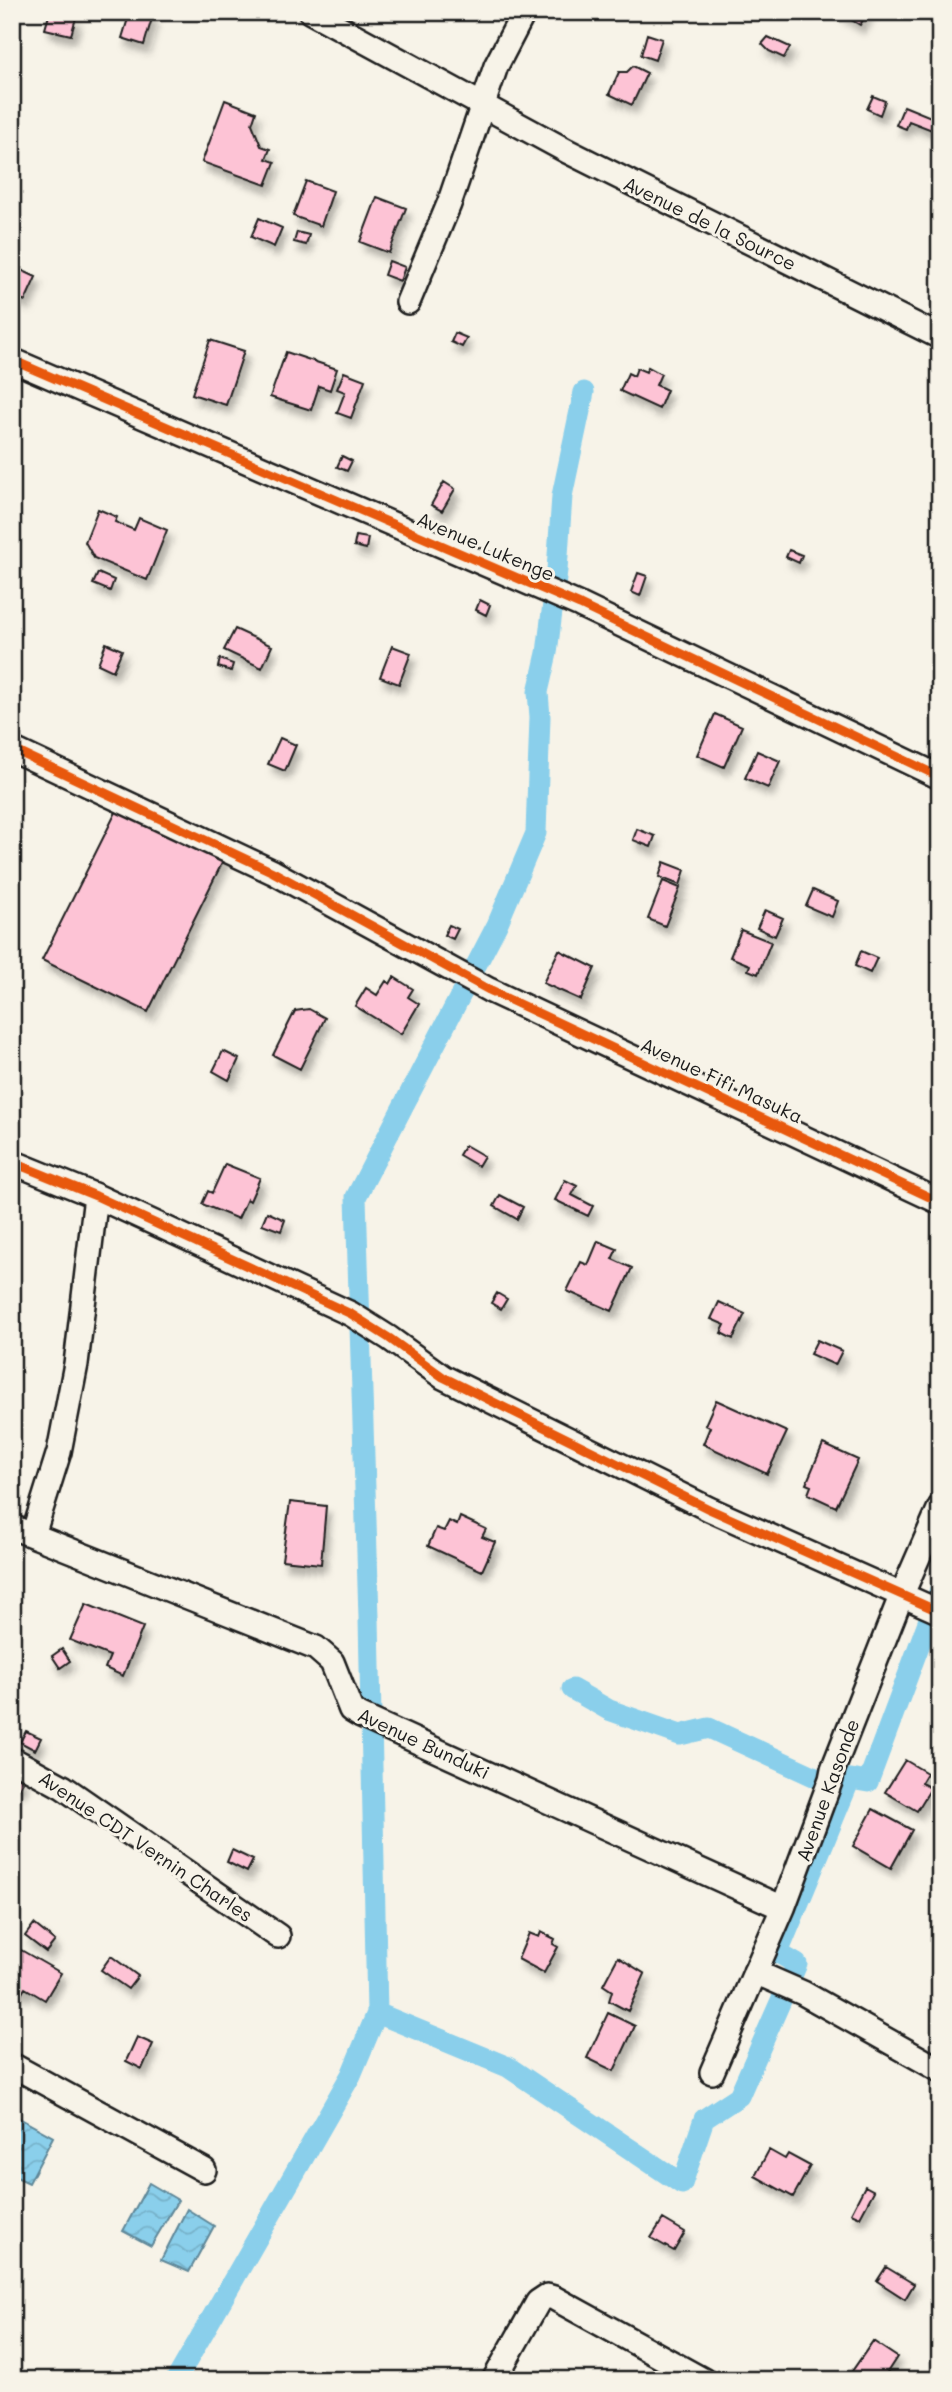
<svg xmlns="http://www.w3.org/2000/svg" width="952" height="2392" viewBox="0 0 952 2392" font-family="Mali,sans-serif">
	<style>
		.water { fill: url(#water-waves); stroke: #5e8798; stroke-width: 2 }
		.lines { fill: none; stroke-linecap: round; stroke-linejoin: round }
		.canal { stroke: #8acfeb; stroke-width: 21 }
		.building { fill: #fdc3d5; stroke: #1c1c1c; stroke-width: 2; filter: url(#shadow) }
		.minor-casing { stroke: #1c1c1c; stroke-width: 28 }
		.minor { stroke: #f7f3e8; stroke-width: 23 }
		.cycleway-casing { stroke: #f7f3e8; stroke-width: 13 }
		.cycleway { stroke: #e8590c; stroke-width: 9 }
		.labels { text-anchor: middle; dominant-baseline: central; stroke-width: 6; stroke-linejoin: round; paint-order: stroke }
		.street-label { font-size: 19px; fill: #1c1c1c; stroke: #f7f3e8 }
	</style>
	<defs>
		<pattern id="water-waves" width="16" height="10" patternUnits="userSpaceOnUse" patternTransform="scale(1.75)"><rect width="16" height="10" fill="#8acfeb"/><path d="M0 5q4-4 8 0t8 0" fill="none" stroke="#76b1c9"/></pattern>
		<filter id="shadow"><feDropShadow dx="4.5" dy="8" stdDeviation="3.5" flood-color="#0004"/></filter>
	</defs>
	<rect width="100%" height="100%" fill="#f7f3e8"/>
	<filter id="ink" filterUnits="userSpaceOnUse"><feTurbulence type="fractalNoise" baseFrequency=".0143" numOctaves="2"/><feDisplacementMap in="SourceGraphic" scale="14" xChannelSelector="R" yChannelSelector="G"/><feConvolveMatrix kernelMatrix="1 2 1 2 8 2 1 2 1" color-interpolation-filters="sRGB"/></filter>
	<g filter="url(#ink)">
		<path class="water" d="M12,2114L53,2137L29,2183L12,2175Z
			M149,2183L178,2200L151,2246L123,2231Z
			M187,2209L214,2226L189,2272L161,2260Z"/>
		<g class="lines">
			<path class="canal" d="M572,1689L609,1710L680,1735L709,1728L820,1779H848
				M377,2013L508,2067L682,2184L704,2119L739,2096L797,1964L778,1953L850,1779L868,1782L940,1590
				M176,2380L351,2075L377,2013L369,1618L356,1197L497,925L536,833L540,717L538,692L547,653L557,570L562,496L584,392"/>
		</g>
		<path class="building" d="M50,12L76,18L71,35L45,29Z
			M130,12H144L153,15L144,45L122,38Z
			M838,12H868L860,25Z
			M647,34L662,39L655,60L641,55Z
			M768,37L790,47L784,58L769,51L762,44Z
			M633,66L647,73L632,105L609,94L619,72H627Z
			M873,96L885,101L880,115L867,109Z
			M225,100L256,112L252,124L261,146L270,149L266,159L275,162L266,185L202,162Z
			M904,106L936,119L932,130L909,121L906,129L896,125Z
			M306,181L333,191L321,226L293,216Z
			M377,197L406,208L389,253L360,242Z
			M259,218L282,228L274,247L251,237Z
			M297,232L309,235L306,245L294,242Z
			M389,261L405,267L400,281L384,275Z
			M21,270L36,277L25,301L12,295V288Z
			M455,333L467,338L462,347L451,342Z
			M210,340L244,351L226,405L192,394Z
			M286,352L337,369L330,390L319,386L311,410L270,397Z
			M648,367L661,374L656,385L667,390L659,409L620,391L628,373L634,376L637,368L646,372Z
			M344,372L365,380L351,418L337,413L345,392L337,389Z
			M342,456L352,461L347,471L337,467Z
			M444,482L455,489L442,511L431,505Z
			M98,509L117,517L115,522L134,530L139,518L167,530L147,580L94,558L85,542Z
			M356,536L368,538L366,549L354,546Z
			M789,550L802,555L799,563L786,557Z
			M98,573L114,580L110,591L93,584Z
			M638,573L647,576L640,596L631,592Z
			M480,600L490,605L486,615L476,610Z
			M235,629L272,646L262,668L224,650Z
			M106,643L122,650L113,671L98,664Z
			M392,646L411,653L399,684L380,677Z
			M220,659L233,664L231,671L218,667Z
			M715,714L742,726L724,767L697,755Z
			M280,738L296,745L285,771L268,764Z
			M757,751L780,761L768,788L745,778Z
			M120,804L225,857L148,1012L42,960Z
			M637,829L655,836L651,847L633,840Z
			M664,862L685,870L680,885L659,877Z
			M663,881L680,888L665,926L648,919Z
			M813,890L838,901L832,917L806,906Z
			M765,910L783,918L775,936L757,928Z
			M449,925L458,929L453,939L444,935Z
			M741,930L771,942L758,974L748,970L750,965L730,957Z
			M559,950L595,968L581,1000L543,983Z
			M861,951L877,958L870,973L855,966Z
			M394,977L413,989L408,997L419,1004L401,1034L355,1006L366,988L377,995L386,981L390,984Z
			M309,1009L325,1018L300,1069L273,1055L295,1011Z
			M223,1051L239,1059L229,1080L213,1071Z
			M465,1145L484,1156L478,1166L459,1155Z
			M225,1164L260,1178L250,1201L247,1199L238,1219L202,1204L208,1191L212,1193Z
			M565,1180L577,1186L572,1195L593,1206L588,1216L555,1200Z
			M500,1195L523,1207L517,1219L494,1206Z
			M267,1212L285,1220L281,1231L262,1224Z
			M598,1241L617,1249L612,1259L632,1268L612,1311L567,1291L581,1262L588,1265Z
			M497,1293L507,1299L501,1309L491,1303Z
			M719,1302L745,1314L733,1339L721,1333L725,1325L711,1319Z
			M817,1340L842,1351L835,1365L810,1354Z
			M716,1400L787,1432L767,1474L703,1444L710,1427L705,1425Z
			M823,1444L858,1460L836,1507L808,1494L811,1486L806,1484Z
			M290,1502L326,1506L321,1564L282,1560Z
			M460,1517L486,1529L482,1537L495,1542L482,1571L428,1546L436,1528L444,1531L449,1521L457,1525Z
			M86,1604L143,1627L123,1676L105,1668L110,1656L70,1640Z
			M62,1649L70,1661L60,1668L52,1656Z
			M26,1731L41,1738L35,1750L20,1742Z
			M905,1760L927,1773L921,1783L931,1788L917,1811L885,1792Z
			M12,1772L24,1780L19,1788L12,1783Z
			M873,1809L912,1830L891,1868L853,1846Z
			M232,1850L253,1860L247,1872L227,1862Z
			M34,1924L55,1941L46,1952L25,1936Z
			M541,1932L555,1939L553,1944L558,1947L544,1973L518,1959L529,1933L539,1937Z
			M21,1950L61,1973L45,2000L25,1988L22,1993L12,1987V1952L18,1955Z
			M111,1956L138,1976L128,1989L101,1970Z
			M618,1957L645,1974L628,2011L609,2001L612,1991L603,1985Z
			M608,2013L635,2026L614,2071L587,2058Z
			M137,2037L153,2044L142,2069L126,2061Z
			M769,2150L785,2159L788,2154L810,2166L793,2197L755,2176Z
			M865,2186L874,2191L860,2217L851,2213Z
			M663,2219L685,2232L674,2251L651,2238Z
			M886,2267L914,2284L905,2299L877,2281Z
			M873,2341L897,2357L882,2380H851L848,2377Z"/>
		<g class="lines">
			<g class="minor-casing">
				<path id="minor" d="M311,12L567,151L940,337
					M408,302L449,204L496,66L524,12
					M12,360L580,605L940,777
					M12,749L273,872L489,990L940,1202
					M12,1162L96,1196L351,1314L389,1338L443,1377L709,1509L940,1612
					M12,1527L316,1648L332,1662L351,1710L361,1716L783,1908
					M33,1535L59,1452L76,1364L96,1196
					M12,1759L63,1787L278,1936
					M755,1972L803,1993L940,2070
					M12,2065L204,2170
					M712,2072L783,1908L831,1779L833,1769L902,1594L940,1507
					M494,2380L538,2302L547,2296L554,2298L703,2380"/>
			</g>
			<use href="#minor" class="minor"/>
			<g class="cycleway-casing">
				<path id="cycleway" d="M12,360L580,605L940,777
					M12,749L273,872L489,990L940,1202
					M12,1162L96,1196L351,1314L389,1338L443,1377L709,1509L940,1612"/>
			</g>
			<use href="#cycleway" class="cycleway"/>
		</g>
	</g>
	<g class="labels">
		<g class="street-label">
			<text transform="translate(710 223) rotate(26)">Avenue de la Source</text>
			<text transform="translate(486 546) rotate(23)">Avenue Lukenge</text>
			<text transform="translate(722 1080) rotate(25)">Avenue Fifi Masuka</text>
			<text transform="translate(424 1743) rotate(25)">Avenue Bunduki</text>
			<text transform="translate(827 1790) rotate(-70)">Avenue Kasonde</text>
			<text transform="translate(146 1846) rotate(34)">Avenue CDT Vernin Charles</text>
		</g>
	</g>
	<rect width="952" height="2392" fill="none" stroke="#f7f3e8" stroke-width="42"/>
	<rect x="21" y="21" width="910" height="2350" fill="none" stroke="#1c1c1c" stroke-width="2.5" filter="url(#ink)"/>
</svg>
